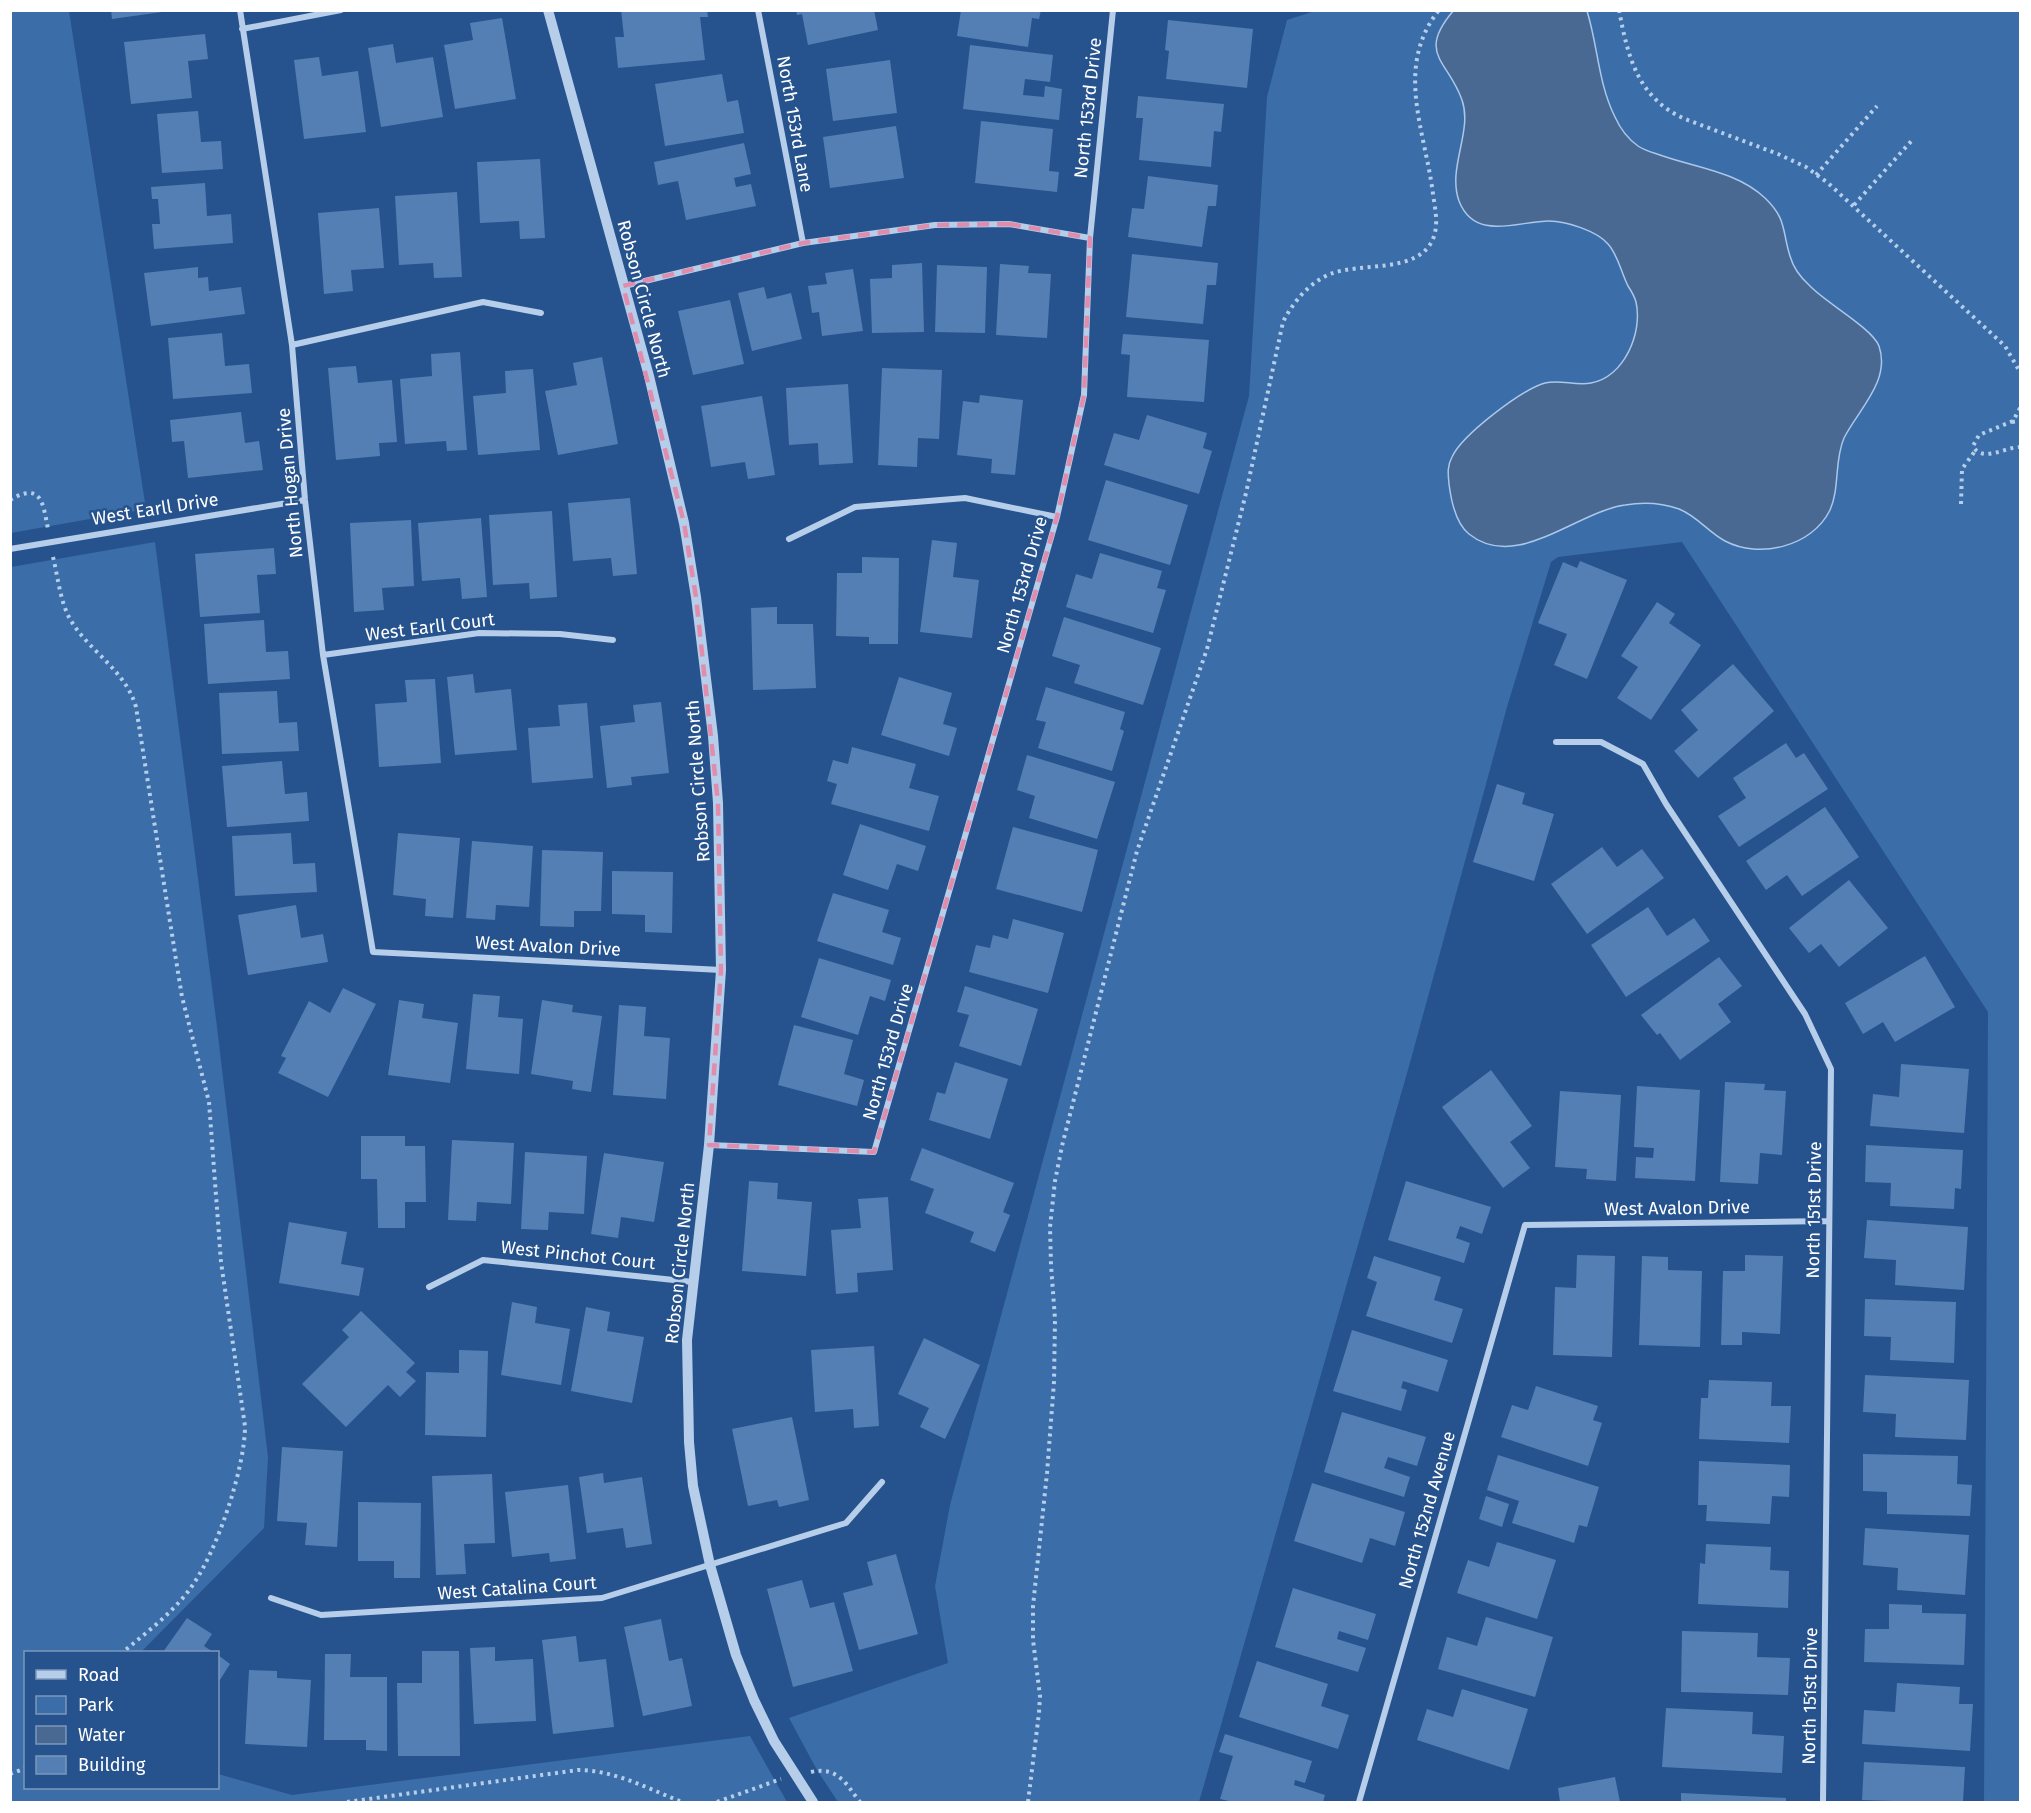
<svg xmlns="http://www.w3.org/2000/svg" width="2031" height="1813" viewBox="0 0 2031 1813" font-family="'Fira Sans',sans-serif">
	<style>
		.green { fill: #3b6da9 }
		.water { fill: #496992; stroke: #aac8eb; stroke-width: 1.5 }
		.building { fill: #537fb5 }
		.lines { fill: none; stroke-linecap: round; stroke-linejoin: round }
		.path { stroke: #b6ceea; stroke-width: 4; stroke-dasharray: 3 4.5; stroke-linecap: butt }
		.minor { stroke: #b6ceea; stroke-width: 6 }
		.tertiary { stroke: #b6ceea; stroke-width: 10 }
		.marked { fill: none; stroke: #e08cad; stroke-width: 4.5; stroke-dasharray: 12 8; stroke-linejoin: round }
		.labels { text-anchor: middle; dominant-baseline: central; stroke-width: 5; stroke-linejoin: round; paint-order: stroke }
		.street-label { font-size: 18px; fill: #fff; stroke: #26538d }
	</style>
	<rect width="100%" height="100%" fill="#26538d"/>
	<path class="green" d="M11,10L69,11L146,509L11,533Z
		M1318,10L2020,11V1802H1984L1988,1012L1682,542L1558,557L1551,562L1507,707L1411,1059L1199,1802H838L817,1770L789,1718L948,1663L935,1586L950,1505L1249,396L1267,97L1287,20Z
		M155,542L217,1027L268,1457L264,1528L141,1652H26V1788H218V1774L292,1795L750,1736L787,1802H11V567Z"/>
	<path class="water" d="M1454,10L1587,11C1598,46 1598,83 1615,117C1620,128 1628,139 1638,146C1645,151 1655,153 1663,156C1698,168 1737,172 1765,198C1787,219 1782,231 1790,256C1793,267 1801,278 1810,286C1826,303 1872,328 1879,346C1891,381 1858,410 1844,438C1834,461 1840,488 1830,510C1812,547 1759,559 1725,541C1708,532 1697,516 1679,509C1662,503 1643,502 1625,505C1576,512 1516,572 1469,534C1455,523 1451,500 1449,484C1448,474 1447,466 1452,457C1462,435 1521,390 1545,383C1560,379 1575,386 1591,383C1624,377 1643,333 1636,302C1634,295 1632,292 1628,286C1621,272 1618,255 1608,244C1597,231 1566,221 1549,221C1518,221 1475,242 1459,201C1447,168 1473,131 1462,100C1448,60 1416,54 1454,10Z"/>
	<path class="building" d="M111,10H162V12L112,19Z
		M621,10H707L708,17H700L705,60L618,68L615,37H624Z
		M796,10H874L878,30L808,45L802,14L797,15Z
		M961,10H1041L1039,19L1032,18L1028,47L957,36Z
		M502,18L516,99L455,109L444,45L473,40L470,23Z
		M1168,20L1253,29L1247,88L1166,79L1169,51L1165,50Z
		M205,34L208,59L188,61L192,98L131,104L124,42Z
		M393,44L396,63L433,57L443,117L381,127L368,48Z
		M970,45L1053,55L1050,82L1025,79L1023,95L1044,97L1045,86L1062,89L1059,120L963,109Z
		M319,57L322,76L358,71L366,132L304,139L294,60Z
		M890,60L897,113L833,121L826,69Z
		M722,74L727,102L738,100L744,133L665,146L655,84Z
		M1138,96L1224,104L1221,132L1214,131L1211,167L1139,160L1143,118H1136Z
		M198,111L201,142L221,141L223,169L162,173L157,114Z
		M981,121L1053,129L1049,171L1059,172L1057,192L975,183Z
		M896,126L904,178L830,188L823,137Z
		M744,143L751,174L734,178L736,187L751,184L756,206L686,220L678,181L658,185L654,162Z
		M540,159L545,238L520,239L519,221L480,223L477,162Z
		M1148,176L1218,185L1216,206H1208L1202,247L1128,237L1132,208L1144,209Z
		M205,183L207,216L231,214L233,243L154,249L152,224H160L158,199H152L151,187Z
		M457,192L462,277L434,278L433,263L399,265L395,196Z
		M379,208L384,268L351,270L353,291L324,294L318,213Z
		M1132,254L1218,263L1216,285H1207L1203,324L1126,317Z
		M922,263L924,332L872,333L870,279L892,278V265Z
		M1000,264L1029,266L1028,273L1051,274L1047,338L996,335Z
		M937,265L987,267L985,333L935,332Z
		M198,267V278L208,277L209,291L241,287L245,314L151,326L144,273Z
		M853,269L863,331L822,336L819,312L812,313L808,286L827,284L825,273Z
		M764,287L767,299L791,293L802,339L752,351L738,293Z
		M730,300L744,364L693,375L678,311Z
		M222,333L225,366L249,364L252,393L173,399L168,338Z
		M1123,334L1209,340L1204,402L1127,397L1130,355L1121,354Z
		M460,352L467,450L447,451L446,441L405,444L400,379L432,376L431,354Z
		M602,357L618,444L558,455L545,391L577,385L573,363Z
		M356,366L358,383L392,380L397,442L379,443L380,456L336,460L328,368Z
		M882,368L942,370L939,439L918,438L917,467L878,465Z
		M533,369L540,450L478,455L473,396L506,393L505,371Z
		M848,384L853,463L819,465L818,443L789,445L786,388Z
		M980,395L1023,400L1015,475L991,473L992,459L957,455L963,401L979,403Z
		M762,396L775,475L748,479L745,462L711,467L701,406Z
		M241,412L245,443L259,441L263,470L188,478L184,441L172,442L170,420Z
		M1147,415L1207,433L1203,448L1212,451L1199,494L1104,465L1114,433L1139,440Z
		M1106,480L1188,505L1170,565L1088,540Z
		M630,498L637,574L613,576L611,558L573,561L568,503Z
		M552,511L557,597L530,599L529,583L493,585L489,515Z
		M481,518L487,597L462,599L460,578L422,581L418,523Z
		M411,520L414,586L382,588L384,610L354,612L350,523Z
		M932,540L957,543L953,577L979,580L972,638L920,632Z
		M274,548L276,574L257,575L260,613L200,617L195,554Z
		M1100,553L1162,571L1157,588L1166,590L1153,633L1066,607L1076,574L1092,579Z
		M862,557L899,558L898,644H869V637L836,636L837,573H862Z
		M1580,561L1627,580L1587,679L1554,665L1567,634L1538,623L1563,562L1577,568Z
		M1657,602L1675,614L1669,623L1701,645L1651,720L1617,698L1638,667L1621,656Z
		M777,607V624H813L816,688L753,690L751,608Z
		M1064,617L1161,648L1143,705L1074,683L1080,665L1052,656Z
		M264,620L266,652L288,651L290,679L208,684L204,624Z
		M1733,664L1774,711L1698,778L1674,751L1698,730L1681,710Z
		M473,674L475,693L511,689L517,750L455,755L447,677Z
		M899,677L952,693L943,724L957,728L949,756L881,735Z
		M435,679L441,763L379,767L375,704L407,702L405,680Z
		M1046,687L1125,712L1120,729L1124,731L1112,771L1038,748L1046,722L1036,720Z
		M277,691L279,723L297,722L299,751L222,754L219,693Z
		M661,702L669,773L631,777L632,785L607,788L600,726L635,722L633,705Z
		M587,703L593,778L532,783L528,728L560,726L558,705Z
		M1786,743L1796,758L1804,753L1828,789L1739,847L1718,816L1746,798L1733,778Z
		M852,747L916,764L909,788L939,796L929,831L831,804L837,784L827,781L833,760L848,764Z
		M1027,755L1115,782L1097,839L1029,818L1035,796L1017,790Z
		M282,761L285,794L307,792L309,821L227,827L222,766Z
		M1497,784L1525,793L1522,804L1554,814L1534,881L1473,862Z
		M1825,807L1859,857L1802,896L1787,875L1766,890L1746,861Z
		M860,824L926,846L918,871L897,864L888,890L843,875Z
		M1013,827L1098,850L1082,912L996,889Z
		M291,833L293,864L315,863L317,892L235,896L232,836Z
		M398,833L460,838L453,918L425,916L426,899L393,895Z
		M472,841L533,846L529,907L496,905L495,920L466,918Z
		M1602,847L1617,867L1642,849L1664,878L1587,934L1551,884Z
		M542,850L603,852L601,911H574V927L540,926Z
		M612,871L673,872L672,933L645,932V915L612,914Z
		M1849,880L1888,928L1839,967L1821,944L1809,953L1789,928Z
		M833,893L889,910L882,932L901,938L893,965L817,941Z
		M296,905L301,938L323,934L328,962L248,975L238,915Z
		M1648,907L1667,936L1694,918L1710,941L1626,997L1591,945Z
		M1013,919L1064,933L1048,993L969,972L976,945L990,948L993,935L1008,939Z
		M1925,956L1955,1007L1895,1042L1883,1022L1863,1034L1845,1003Z
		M1719,957L1742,986L1718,1004L1731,1022L1680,1060L1660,1033L1657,1035L1641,1015Z
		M819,958L891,980L885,1001L870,996L858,1035L801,1017Z
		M965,986L1038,1009L1021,1066L959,1046L969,1015L957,1012Z
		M343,988L376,1004L328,1097L278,1073L286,1058L281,1056L309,1001L330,1013Z
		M473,994L500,996L498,1017L523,1019L519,1074L466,1069Z
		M399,1000L424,1004L422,1018L458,1023L450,1083L388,1075Z
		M542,1000L573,1005L572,1012L602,1016L591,1092L572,1089L573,1081L531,1074Z
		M619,1005L646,1007L644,1036L670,1038L666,1099L613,1095Z
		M794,1025L853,1040L844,1074L864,1080L857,1106L778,1085Z
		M955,1062L1008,1079L990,1139L929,1120L937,1092L945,1094Z
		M1901,1064L1969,1069L1964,1133L1870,1126L1873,1094L1899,1097Z
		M1491,1070L1532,1126L1510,1142L1530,1168L1503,1188L1442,1107Z
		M1725,1082L1765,1084L1764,1090L1786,1091L1782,1155L1760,1153L1758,1184L1720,1182Z
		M1637,1086L1700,1090L1695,1181L1635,1178L1636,1157L1653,1158L1654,1148L1634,1147Z
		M1560,1091L1621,1095L1616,1181L1586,1179L1587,1169L1555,1167Z
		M361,1136H405V1146H425L426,1202H405V1228H378L377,1179H361Z
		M452,1140L514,1143L511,1204L477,1202L476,1221L448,1220Z
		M1866,1145L1963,1150L1961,1189L1955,1188L1954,1209L1890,1206L1891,1183L1865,1182Z
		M922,1148L1014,1183L1003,1212L1010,1215L995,1252L970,1242L974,1232L925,1213L934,1189L910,1180Z
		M525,1152L587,1156L584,1214L549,1212L548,1230L521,1229Z
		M604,1153L664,1162L654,1222L621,1217L618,1238L591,1234Z
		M749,1181L778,1183L777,1199L812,1202L806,1276L742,1271Z
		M1406,1181L1491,1207L1482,1234L1460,1226L1456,1238L1470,1243L1464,1263L1388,1240Z
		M888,1197L893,1270L857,1273L858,1292L836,1294L831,1230L861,1228L858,1199Z
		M1867,1220L1968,1227L1964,1290L1895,1285L1896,1260L1864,1258Z
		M289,1222L347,1232L341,1264L364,1268L359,1296L279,1283Z
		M1577,1255L1615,1256L1612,1357L1553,1355L1555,1287L1576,1288Z
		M1745,1255L1783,1256L1780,1334L1742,1332V1345H1721L1723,1271H1745Z
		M1374,1256L1441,1277L1434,1300L1463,1309L1452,1343L1366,1316L1377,1282L1367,1278Z
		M1642,1256L1668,1257V1270L1702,1271L1700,1347L1639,1345Z
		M1865,1299L1956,1302L1954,1363L1890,1360L1891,1337L1864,1336Z
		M512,1302L537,1307L535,1323L570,1329L561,1385L501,1375Z
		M586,1307L610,1312L607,1331L644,1337L632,1403L571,1391Z
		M361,1311L415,1363L406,1372L416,1381L400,1397L388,1385L346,1427L302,1384L349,1337L342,1330Z
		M1352,1330L1448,1360L1438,1392L1403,1381L1401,1388L1407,1390L1401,1411L1333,1391Z
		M924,1338L980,1365L945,1439L920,1427L929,1408L898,1394Z
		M874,1346L879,1426L854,1428L853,1409L815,1412L811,1350Z
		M459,1350L488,1351L486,1437L425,1435L426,1372L459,1373Z
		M1865,1375L1969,1380L1966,1440L1895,1437L1896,1414L1863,1412Z
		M1709,1380L1772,1382L1771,1406H1791L1789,1443L1699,1439L1701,1398H1708Z
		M1536,1386L1598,1406L1593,1420L1602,1423L1588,1466L1501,1437L1512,1405L1528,1410Z
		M1342,1412L1426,1437L1417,1466L1388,1457L1384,1468L1410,1477L1404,1497L1324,1472Z
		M792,1417L809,1500L779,1507L777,1500L748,1506L732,1429Z
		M282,1447L343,1451L337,1547L305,1545L307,1523L277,1521Z
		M1863,1454L1958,1456L1957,1484L1972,1485L1970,1516L1887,1514V1492L1863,1491Z
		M1498,1455L1599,1487L1587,1527L1579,1525L1574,1543L1512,1523L1519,1501L1487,1490Z
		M1699,1461L1790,1465L1789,1497L1772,1496L1770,1524L1706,1521L1707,1505H1698Z
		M603,1473L604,1483L642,1477L652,1544L626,1548L623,1528L587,1533L579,1477Z
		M492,1474L495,1543L464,1544L466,1574L436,1575L432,1476Z
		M1312,1483L1405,1512L1395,1546L1370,1538L1362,1563L1294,1541Z
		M568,1485L576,1559L550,1562L549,1553L512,1557L505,1492Z
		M1486,1496L1509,1504L1502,1527L1479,1519Z
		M358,1502L421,1503L420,1578H394V1561H358Z
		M1865,1528L1969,1535L1965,1595L1897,1590L1898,1568L1863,1565Z
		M1497,1542L1556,1560L1537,1619L1457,1593L1468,1560L1489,1567Z
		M1706,1544L1771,1547L1770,1570L1789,1571L1788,1608L1698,1604L1700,1563L1705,1564Z
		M896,1554L918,1634L859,1650L843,1593L873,1585L867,1562Z
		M802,1580L810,1608L834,1602L853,1671L793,1687L767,1589Z
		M1293,1588L1376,1614L1368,1640L1339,1631L1337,1639L1366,1648L1358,1672L1275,1647Z
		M1889,1604L1922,1605V1613L1966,1614L1964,1665L1864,1662L1865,1629H1889Z
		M1486,1617L1553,1637L1535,1697L1438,1669L1447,1637L1477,1646Z
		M187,1618L212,1634L204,1646L213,1652H163Z
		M661,1619L669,1661L682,1658L692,1706L643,1716L624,1627Z
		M1682,1631L1758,1633L1757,1657L1790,1658L1788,1695L1681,1692Z
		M576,1636L579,1662L606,1659L614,1727L553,1734L542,1640Z
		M495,1647V1661L533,1659L536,1721L474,1724L470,1648Z
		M422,1651H459L460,1756H398L397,1683H422Z
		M325,1654H351L350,1677H387V1751L366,1750V1740H324Z
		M218,1655L230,1664L218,1683Z
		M1257,1661L1328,1684L1321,1706L1349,1715L1338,1749L1239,1717Z
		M249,1670L277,1671V1678L311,1680L307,1747L245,1744Z
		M1897,1683L1960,1687L1959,1704H1973L1970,1751L1862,1744L1864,1710L1895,1712Z
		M1462,1689L1528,1709L1509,1770L1417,1740L1427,1709L1453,1717Z
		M1666,1708L1753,1712L1752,1734L1784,1736L1782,1773L1662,1767Z
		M1225,1734L1312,1761L1305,1783L1295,1780L1294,1785L1325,1795L1323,1802H1233L1220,1799L1233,1756L1219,1752Z
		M1864,1762L1965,1767L1963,1802H1893V1801L1862,1800Z
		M1615,1777L1620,1802H1560L1558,1788Z
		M1681,1793L1786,1798V1802H1681Z"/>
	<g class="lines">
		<path class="path" d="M1619,10C1628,58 1638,98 1685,119L1778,154L1806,167L1828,183L2005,346L2020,372
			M1816,175L1877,106
			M1854,205L1914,138
			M2020,408L2013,421L1979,435L1973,446C1981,463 2006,447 2020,447
			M2012,422L2020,421
			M10,500C42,481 43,504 48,529
			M1961,504L1962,469L1975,451
			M53,557C58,577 60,601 70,619C89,652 125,669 136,707L177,966L182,997L209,1102L221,1262L245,1426C245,1468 217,1551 192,1586C174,1612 147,1632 123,1652
			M811,1772C838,1766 846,1784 860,1802
			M10,1774L26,1768
			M347,1802L578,1770C614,1770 649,1789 682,1802
			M717,1802L781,1779
			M1028,1802L1039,1713L1040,1696L1033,1640V1606L1047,1473L1054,1382L1055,1319L1051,1265L1050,1227L1055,1181L1062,1146L1137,851L1207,649L1246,493L1283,322C1293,302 1309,283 1330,274C1361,262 1418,274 1433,239C1439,224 1435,209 1433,194C1425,130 1394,67 1439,10"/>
		<path class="minor" d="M240,10L292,345L305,500L323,655L373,952L721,970
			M758,10L803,243
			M242,29L341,10
			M624,286L803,243L935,225L1009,224L1090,238
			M292,345L483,302L541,313
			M789,539L855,507L965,498L1057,517
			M10,549L305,500
			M323,655L479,633L560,634L613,640
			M1556,742H1601L1643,764L1666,804L1805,1014L1831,1069L1823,1802
			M709,1145L874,1152L1057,517L1084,395L1090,238L1113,10
			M429,1287L483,1260L693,1282
			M271,1598L321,1615L602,1598L846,1523L882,1482
			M1359,1802L1525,1225L1829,1221"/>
		<path class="tertiary" d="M548,10L649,376L684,523L696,597L713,736L718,803L721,970L709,1145L687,1340L689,1442L693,1486L710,1565L736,1655L754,1700L774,1741L813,1802"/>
	</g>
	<path class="marked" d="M1009,224L1090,238L1084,395L1057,517L874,1152L709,1145L721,970L718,803L696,597L684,523L623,286L803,243L935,225Z"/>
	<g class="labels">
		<g class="street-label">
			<text transform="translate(1088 108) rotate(-84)">North 153rd Drive</text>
			<text transform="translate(795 124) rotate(80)">North 153rd Lane</text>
			<text transform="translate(644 299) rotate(75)">Robson Circle North</text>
			<text transform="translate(290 483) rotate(-95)">North Hogan Drive</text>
			<text transform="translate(155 509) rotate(-9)">West Earll Drive</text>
			<text transform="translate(1022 585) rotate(-74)">North 153rd Drive</text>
			<text transform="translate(430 627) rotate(-7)">West Earll Court</text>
			<text transform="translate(698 781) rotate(-94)">Robson Circle North</text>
			<text transform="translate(548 946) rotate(3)">West Avalon Drive</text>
			<text transform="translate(888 1052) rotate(-74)">North 153rd Drive</text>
			<text transform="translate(1677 1208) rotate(-1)">West Avalon Drive</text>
			<text transform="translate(1814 1210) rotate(-89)">North 151st Drive</text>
			<text transform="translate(578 1255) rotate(6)">West Pinchot Court</text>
			<text transform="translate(680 1263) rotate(-84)">Robson Circle North</text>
			<text transform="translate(1427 1510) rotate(-74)">North 152nd Avenue</text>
			<text transform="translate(517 1588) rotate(-4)">West Catalina Court</text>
			<text transform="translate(1810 1696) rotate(-89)">North 151st Drive</text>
		</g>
	</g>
	<rect width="2031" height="1813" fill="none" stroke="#ffffff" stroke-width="24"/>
	<rect x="24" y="1651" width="195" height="138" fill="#26538d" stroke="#7d98bb" stroke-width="1.5"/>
	<rect x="36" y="1670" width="30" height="9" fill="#b6ceea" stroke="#7d98bb" stroke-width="1.5"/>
	<text x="78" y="1681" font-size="18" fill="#ffffff">Road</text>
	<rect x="36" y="1696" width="30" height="18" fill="#3b6da9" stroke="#7d98bb" stroke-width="1.5"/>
	<text x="78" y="1711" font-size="18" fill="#ffffff">Park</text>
	<rect x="36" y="1726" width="30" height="18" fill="#496992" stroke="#7d98bb" stroke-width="1.5"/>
	<text x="78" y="1741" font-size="18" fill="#ffffff">Water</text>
	<rect x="36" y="1756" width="30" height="18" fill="#537fb5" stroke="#7d98bb" stroke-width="1.5"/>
	<text x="78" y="1771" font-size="18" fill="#ffffff">Building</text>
</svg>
